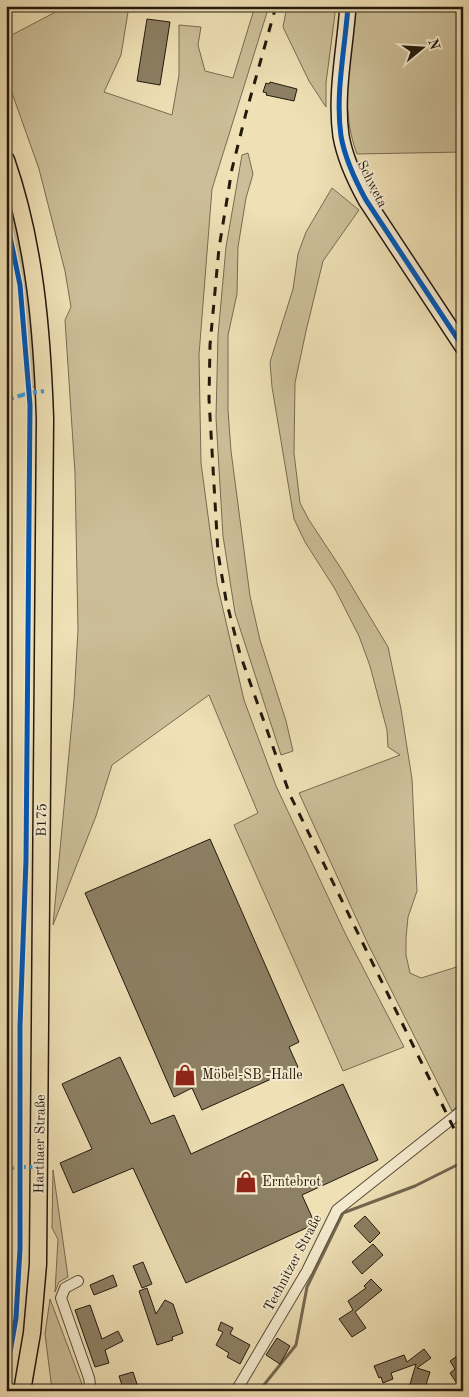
<svg xmlns="http://www.w3.org/2000/svg" width="469" height="1397" viewBox="0 0 469 1397" font-family="'Old Standard TT',serif">
	<style>
		.green { fill: #ccbe98; stroke: #786b52 }
		.lines { fill: none; stroke-linecap: round; stroke-linejoin: round }
		.stream { stroke: #746750; stroke-width: 3 }
		.building { fill: #8d8064; stroke: #23180d }
		.street-casing { stroke: #564a37; stroke-width: 12 }
		.secondary-casing { stroke: #23180d; stroke-width: 18 }
		.primary-casing { stroke: #23180d; stroke-width: 19 }
		.street { stroke: #f5ebcf; stroke-width: 10 }
		.secondary { stroke: #f5ebcf; stroke-width: 15 }
		.primary { stroke: #efe0b5; stroke-width: 16 }
		.rail { stroke: #23180d; stroke-width: 3; stroke-dasharray: 9 9; stroke-linecap: butt }
		.quiet { stroke: #3c9ade; stroke-width: 4; stroke-dasharray: 8 4; stroke-linecap: butt }
		.cycleway-casing { stroke: #f5ebcf; stroke-width: 8 }
		.cycleway { stroke: #0057b8; stroke-width: 5 }
		.labels { text-anchor: middle; dominant-baseline: central; stroke-width: 4; stroke-linejoin: round; paint-order: stroke }
		.street-label { font-size: 14px; fill: #23180d; stroke: #f5ebcf }
		.poi-label { font-size: 14px; fill: #23180d; stroke: #f5ebcf; text-anchor: start }
	</style>
	<rect width="100%" height="100%" fill="#efe0b5"/>
	<filter id="stains"><feTurbulence type="fractalNoise" baseFrequency=".004" numOctaves="4"/><feColorMatrix values="0 0 0 0 .2 0 0 0 0 .09 0 0 0 0 .02 0 0 0 .5 -.17"/></filter>
	<radialGradient id="worn" r=".72"><stop offset=".6" stop-color="#630" stop-opacity="0"/><stop offset="1" stop-color="#630" stop-opacity=".3"/></radialGradient>
	<path class="green" d="M67,6H129L121,55L104,92L172,115L179,75V25L201,27L198,45L205,71L233,78L255,6H269L212,189L199,355L201,463L217,583L244,700L276,786L345,933L404,1047L343,1071L234,825L258,813L209,695L112,765L96,816L53,925L74,700L78,630L75,473L65,320L71,307L65,271L39,169L6,76V38Z
		M287,6H336L326,83V107L309,81L283,27Z
		M356,6H463V152L357,154C339,107 350,54 356,6Z
		M248,153L253,174L246,198L238,247L237,294L228,335V410L231,451L250,596L260,640L286,721L293,751L281,755L235,613L223,536L216,418L218,335L226,247L242,155Z
		M6,184L18,230L30,301L37,386L30,388L26,320L18,262L6,209Z
		M332,188L359,210L323,261L306,331L295,383L294,453L300,503L309,520L342,570L388,647L401,709L412,779L417,891L408,917L406,938V955L410,973L421,978L463,965V1101L452,1111L368,944L299,793L400,755L388,747L387,730L370,666L359,636L335,589L305,542L294,519L272,387L270,362L293,289L298,254L306,232Z
		M53,1170L68,1277L59,1282L55,1292L58,1239L52,1228Z
		M50,1299L82,1384L80,1391L52,1390L45,1334Z"/>
	<g class="lines">
		<path class="stream" d="M259,1391L296,1345L307,1287L343,1213L415,1186L463,1162"/>
	</g>
	<path class="building" d="M147,19L170,22L160,85L137,81Z
		M270,82L297,89L294,101L266,95L267,93L263,92L266,83L269,84Z
		M210,839L299,1042L289,1047L298,1067L202,1110L192,1088L174,1097L85,893Z
		M120,1057L151,1124L174,1115L191,1154L343,1084L378,1160L302,1195L315,1224L186,1283L133,1168L73,1193L60,1163L92,1149L62,1084Z
		M365,1216L380,1233L370,1243L354,1226Z
		M373,1244L383,1255L362,1274L352,1262Z
		M143,1262L152,1284L142,1288L133,1266Z
		M113,1275L117,1286L94,1295L90,1285Z
		M371,1279L382,1290L355,1312L366,1328L352,1337L339,1319L353,1310L348,1301L366,1288L364,1286Z
		M147,1288L156,1314L165,1300L173,1304L183,1333L172,1337L173,1340L157,1345L139,1291Z
		M90,1305L102,1339L118,1331L123,1341L105,1350L109,1363L95,1367L75,1310Z
		M221,1322L233,1328L230,1334L250,1345L240,1364L227,1357L229,1353L216,1345L223,1332L218,1330Z
		M277,1338L290,1346L280,1364L266,1355Z
		M424,1349L431,1358L417,1368L430,1372L424,1391H408L416,1364L391,1373L393,1379L383,1383L381,1377L379,1378L374,1366L404,1355L407,1362Z
		M463,1352V1391H462L450,1373L455,1369L450,1361Z
		M133,1372L138,1387L124,1391L119,1376Z"/>
	<g class="lines">
		<g class="street-casing">
			<path id="street" d="M78,1281L65,1288L61,1298L89,1378L91,1391
				M236,1391L307,1271L337,1210L463,1110"/>
		</g>
		<g class="secondary-casing">
			<path id="secondary" d="M348,6C345,49 335,94 341,136C345,159 355,180 366,200L463,347"/>
		</g>
		<g class="primary-casing">
			<path id="primary" d="M6,160C35,243 42,331 45,418L38,1264L32,1333L22,1391"/>
		</g>
		<use href="#street" class="street"/>
		<use href="#secondary" class="secondary"/>
		<use href="#primary" class="primary"/>
		<path class="rail" d="M276,6L246,113L232,169L219,248L210,345L209,399L218,553L226,600L240,654L290,795L463,1147"/>
		<path class="quiet" d="M6,400L29,393L44,391
			M6,1169L20,1167H39"/>
		<g class="cycleway-casing">
			<path id="cycleway" d="M348,6C345,49 335,94 341,136C345,159 355,180 366,200L463,347
				M6,217L20,285L30,405L26,860L20,1026V1249L16,1318L6,1376"/>
		</g>
		<use href="#cycleway" class="cycleway"/>
	</g>
	<defs>
		<g id="shop-bare" transform="scale(1.725)"><path d="M-5-2.5h2.3a2.7 3.5 0 0 1 5.4 0H5L5.5 6h-11ZM-1.5-2.5h3a1.5 2.3 0 0 0-3 0Z" fill="#8f2418" stroke="#f5ebcf" stroke-width="2.5" paint-order="stroke"/></g>
	</defs>
	<g fill-rule="evenodd">
		<use href="#shop-bare" x="185" y="1075"/>
		<use href="#shop-bare" x="246" y="1182"/>
	</g>
	<g class="labels">
		<g class="street-label">
			<text transform="translate(372 184) rotate(63)">Schweta</text>
			<text transform="translate(42 820) rotate(-89)">B175</text>
			<text transform="translate(40 1144) rotate(-89)">Harthaer Straße</text>
			<text transform="translate(293 1263) rotate(-62)">Technitzer Straße</text>
		</g>
		<g class="poi-label">
			<text x="202" y="1075">Möbel-SB -Halle</text>
			<text x="262" y="1182">Erntebrot</text>
		</g>
	</g>
	<rect width="469" height="1397" fill="none" stroke="#efe0b5" stroke-width="25"/>
	<rect x="8" y="8" width="454" height="1382" fill="none" stroke="#23180d" stroke-width="2.5"/>
	<rect x="12" y="12" width="444" height="1372" fill="none" stroke="#23180d"/>
	<g transform="translate(422 48) rotate(72)" stroke="#f5ebcf" stroke-width="4" paint-order="stroke">
	<path d="M0-4L9 19L0 12L-9 19Z" fill="#23180d"/>
	<text y="-8" font-size="14" font-weight="bold" text-anchor="middle" fill="#23180d">N</text>
	</g>
	<rect width="100%" height="100%" filter="url(#stains)"/>
	<rect width="100%" height="100%" fill="url(#worn)"/>
</svg>
